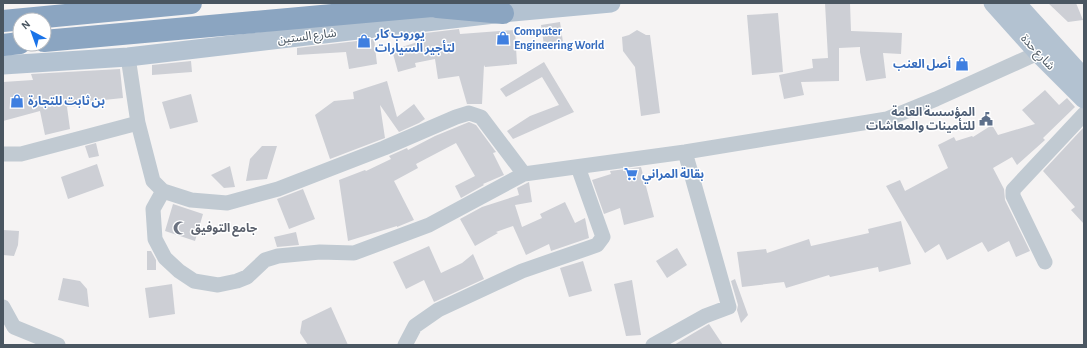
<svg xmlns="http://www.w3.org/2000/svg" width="1087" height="348" viewBox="0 0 1087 348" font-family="'Alegreya Sans','Noto Sans Arabic',sans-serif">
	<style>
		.building { fill: #cdcfd5 }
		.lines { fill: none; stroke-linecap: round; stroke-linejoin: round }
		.minor { stroke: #c1cad2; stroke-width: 15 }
		.major { stroke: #b3c2d1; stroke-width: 19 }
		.highway { stroke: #8ba5c1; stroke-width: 22 }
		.labels { text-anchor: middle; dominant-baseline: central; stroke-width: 3; stroke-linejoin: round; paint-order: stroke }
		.shop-label { font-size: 12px; font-weight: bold; fill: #366cbe; stroke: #fff; text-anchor: start }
		.street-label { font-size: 12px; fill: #4a5661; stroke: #fff }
		.service-label { font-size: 12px; font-weight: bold; fill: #4e5e75; stroke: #fff; text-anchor: end }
		.worship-label { font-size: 12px; font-weight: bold; fill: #5b616d; stroke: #fff; text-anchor: start }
	</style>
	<rect width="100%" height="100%" fill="#f5f3f3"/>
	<path class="building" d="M825,3H850L851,31L902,33L901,54L883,53L886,78L866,81L860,52V47L839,48V81L801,82L804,95L784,99L779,75L813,68L812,59L828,58Z
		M1048,3H1076L1083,20L1068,22Z
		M778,13L783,72L752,75L747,15Z
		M560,22L563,42L544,45L541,25Z
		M459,29L460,34L515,30L517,64L485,67L484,65L482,104H467L459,76L438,79L435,59L415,63L416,67L398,72L392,50L418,42L417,34Z
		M637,30L646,35H650L660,113L641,116L635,67L623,51L622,37L629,35Z
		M374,39L377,64L349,69L346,52L297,55V48Z
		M191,61L192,72L152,75V65Z
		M544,62L574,112L513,139L507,131L530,116L559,105L542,77L506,97L500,89Z
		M120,69L123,98L94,101L95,104L67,107L70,129L45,135L40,111L3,121V82L33,80L31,74Z
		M387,81L397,117L414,104L425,119L419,123L399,132L380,105L385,138L330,159L315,115L334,101L354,99L353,92Z
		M1045,90L1059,105L1067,98L1075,107L1043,138L1045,140L1017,165L1012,157L993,168L1004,189L1005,200L1030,251L1016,257L1009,241L988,252L982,242L947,260L939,244L925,253L886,186L900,180L905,191L948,168L938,145L954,137L956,141L972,136L973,137L992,125L998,135L1035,124L1022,110Z
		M191,94L198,122L170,129L162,102Z
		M469,122L476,125L496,152L493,153L504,175L483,184L484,185L461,198L455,186L475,176L456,143L416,164L418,168L394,181L414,220L397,227V226L348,241L339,180L365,170L366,171L391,159L389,156L407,148L408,150L435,136Z
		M1084,127V224L1071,210L1075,207L1043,171Z
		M96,143L99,156L89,158L85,146Z
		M262,146H277L267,179L246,181L250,159Z
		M97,164L104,186L68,199L61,177Z
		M230,166L235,187L224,188L211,175Z
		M641,167L654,217L624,225L620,208L604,214L592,180L611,174L610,171Z
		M529,182L532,202L515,205L522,227L542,218L540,214L565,202L575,223L585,218L589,238L551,251L549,244L526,255L513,226L496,232L498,233L475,246L460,219L482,207L519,195L517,188Z
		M303,189L315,219L289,229L277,199Z
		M173,204L203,214L195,241L165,231Z
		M901,221L911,264L879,272L878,267L830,277L829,275L786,288L784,282L742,287L737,252L766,249L767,253L809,239L811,246L869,233L868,229Z
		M3,230L19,231L18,245L14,256L3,255Z
		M296,232L299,245L277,247L274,237Z
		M429,246L441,273L462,263L473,254L484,279L434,302L424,280L406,289L393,262Z
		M677,248L687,265L667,278L656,261Z
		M147,251H151L156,260V270H147Z
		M583,261L592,291L569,297L560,268Z
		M63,278L80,281L87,289L89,307L58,300Z
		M735,279L748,315L741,323L737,310L738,305L731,281Z
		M632,280L641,335L626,336L614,284Z
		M172,284L175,314L149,318L145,288Z
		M331,307L348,345H308L300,333L302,321Z
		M709,324L723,345H674L692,334Z"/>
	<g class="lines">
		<path class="minor" d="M128,57L138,123L153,181L163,191L191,200L227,203L278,189L384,148L456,117L469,113L481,117L524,174L685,152L887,119L936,99L1038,53
			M3,154H21L138,123
			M163,191L153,209L155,239L165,258L179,271L194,281L218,285L237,281L247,277L265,260L278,256L320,252L354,253L429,225L524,174
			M1045,262L1013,196V190L1084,114
			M3,307L14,327L58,345
			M405,345L415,326L438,310L522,271L597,245L603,237L578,167
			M653,345L705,316L729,307L685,152"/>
		<path class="major" d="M993,3L1038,53L1084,99
			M1016,3L1084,78
			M3,65L128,57L503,13L611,3"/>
		<path class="highway" d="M437,7L503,13
			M3,21L191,3
			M44,41L432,6L452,3
			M3,45L20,43"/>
	</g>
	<defs>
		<g id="shop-bare" transform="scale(1.08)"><path d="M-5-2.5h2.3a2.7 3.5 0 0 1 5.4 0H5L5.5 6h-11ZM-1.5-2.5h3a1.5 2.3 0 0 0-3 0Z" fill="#3f7fe0" stroke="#fff" stroke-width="2.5" paint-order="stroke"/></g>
		<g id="civic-bare" transform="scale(1.08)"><path d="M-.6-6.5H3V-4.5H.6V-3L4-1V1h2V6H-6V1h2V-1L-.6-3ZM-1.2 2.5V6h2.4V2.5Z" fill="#5c6f8a" stroke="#fff" stroke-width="2.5" paint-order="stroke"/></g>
		<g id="supermarket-bare" transform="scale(1.08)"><path d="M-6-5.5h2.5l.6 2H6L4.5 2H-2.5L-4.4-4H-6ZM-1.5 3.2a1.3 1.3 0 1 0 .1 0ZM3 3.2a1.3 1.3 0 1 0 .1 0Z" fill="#3f7fe0" stroke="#fff" stroke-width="2.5" paint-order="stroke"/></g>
		<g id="mosque-bare" transform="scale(1.08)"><path d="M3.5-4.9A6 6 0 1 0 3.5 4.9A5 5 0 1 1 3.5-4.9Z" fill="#6b7280" stroke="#fff" stroke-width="2.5" paint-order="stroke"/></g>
	</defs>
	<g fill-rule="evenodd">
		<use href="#shop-bare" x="503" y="38"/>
		<use href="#shop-bare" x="364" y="41"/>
		<use href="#shop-bare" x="962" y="64"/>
		<use href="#shop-bare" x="17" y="101"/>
		<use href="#civic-bare" x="986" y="119"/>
		<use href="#supermarket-bare" x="631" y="174"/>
		<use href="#mosque-bare" x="180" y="228"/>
	</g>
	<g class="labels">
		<g class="shop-label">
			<text x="514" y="31">Computer<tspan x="514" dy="14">Engineering World</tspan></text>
			<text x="375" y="34">يوروب كار<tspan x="375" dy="14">لتأجير السيارات</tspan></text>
			<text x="951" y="64" text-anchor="end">أصل العنب</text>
			<text x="28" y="101">بن ثابت للتجارة</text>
			<text x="642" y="174">بقالة المراني</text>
		</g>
		<g class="street-label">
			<text transform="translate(307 36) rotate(-7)">شارع الستين</text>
			<text transform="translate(1038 52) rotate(47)">شارع حدة</text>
		</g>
		<g class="service-label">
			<text x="975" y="112">المؤسسة العامة<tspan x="975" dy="14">للتأمينات والمعاشات</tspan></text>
		</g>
		<g class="worship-label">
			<text x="191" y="228">جامع التوفيق</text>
		</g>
	</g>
	<rect width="1087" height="348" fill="none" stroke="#4a5661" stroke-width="8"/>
	<g transform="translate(32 32) rotate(319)"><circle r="19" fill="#ffffff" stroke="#b7bbc0"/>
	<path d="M0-3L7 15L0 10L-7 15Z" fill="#1a73e8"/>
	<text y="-6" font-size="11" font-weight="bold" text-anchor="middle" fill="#4a5661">N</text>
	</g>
</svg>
